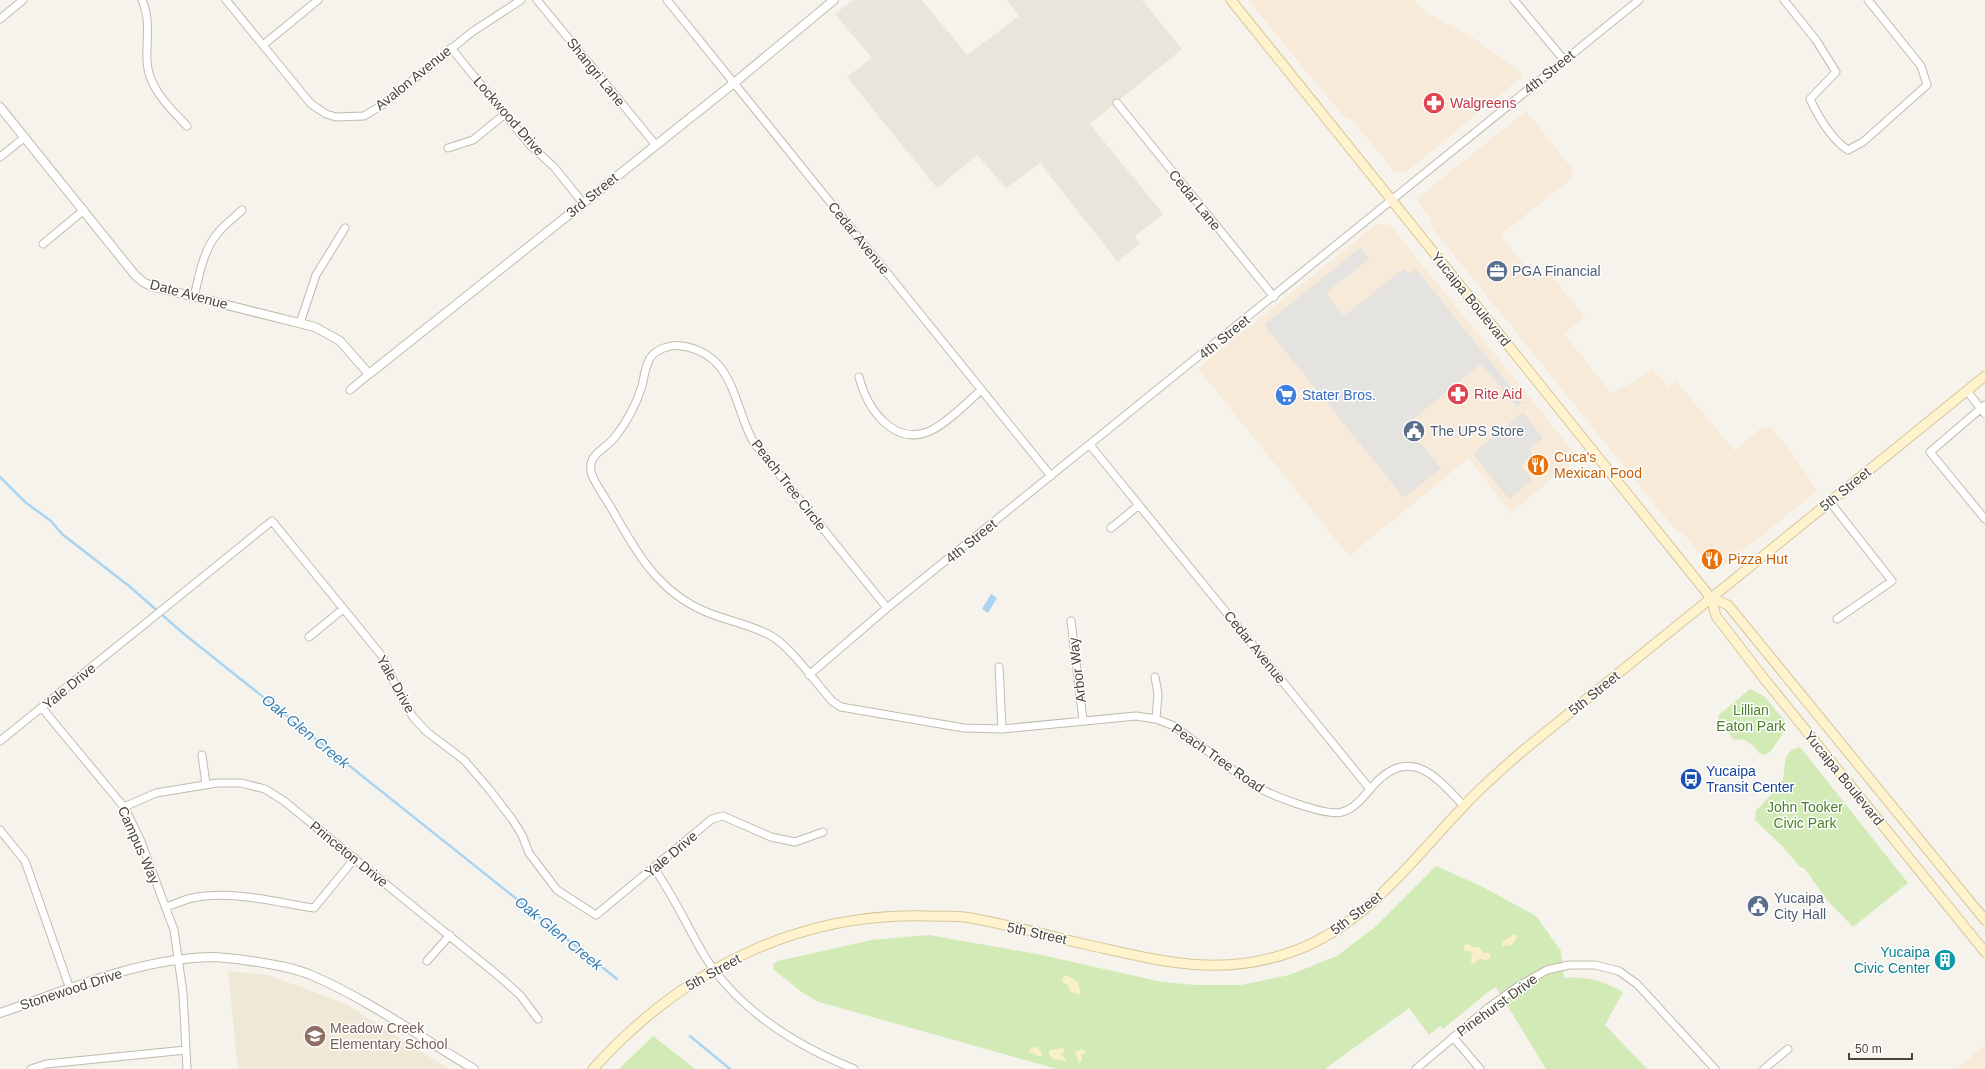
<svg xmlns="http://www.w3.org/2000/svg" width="1985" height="1069" viewBox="0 0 1985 1069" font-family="Helvetica,sans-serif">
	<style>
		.residential { fill: #eae5da }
		.commercial { fill: #f7ead8 }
		.education { fill: #efe8d6 }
		.green { fill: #d2eab5 }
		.sand { fill: #f9efc9 }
		.parking { fill: #e5e3e0 }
		.water { fill: #a9d4f2 }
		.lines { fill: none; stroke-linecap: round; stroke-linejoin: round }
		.stream { stroke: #a9d4f2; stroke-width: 2.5 }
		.minor-casing { stroke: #c2bbae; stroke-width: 9 }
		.tertiary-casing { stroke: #c2bbae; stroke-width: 10 }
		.secondary-casing { stroke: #d6c79b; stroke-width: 11 }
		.minor { stroke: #fff; stroke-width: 7 }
		.tertiary { stroke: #fff; stroke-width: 8 }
		.secondary { stroke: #fff3cd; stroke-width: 9 }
		.labels { text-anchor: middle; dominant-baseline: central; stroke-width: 3; stroke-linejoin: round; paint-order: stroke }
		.street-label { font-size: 14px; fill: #4b4439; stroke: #fff }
		.health-label { font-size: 14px; fill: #be3a42; stroke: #fff; text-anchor: start }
		.service-label { font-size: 14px; fill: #4e5e75; stroke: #fff; text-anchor: start }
		.shop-label { font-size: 14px; fill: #366cbe; stroke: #fff; text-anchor: start }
		.food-label { font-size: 14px; fill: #c56008; stroke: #fff; text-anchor: start }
		.park-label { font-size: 14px; fill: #4a7f2a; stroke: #fff }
		.transit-label { font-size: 14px; fill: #164399; stroke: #fff; text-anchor: start }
		.culture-label { font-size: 14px; fill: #0d838f; stroke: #fff; text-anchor: end }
		.education-label { font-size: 14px; fill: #785e54; stroke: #fff; text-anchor: start }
		.water-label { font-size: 15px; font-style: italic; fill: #2e7ab2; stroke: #fff }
	</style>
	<rect width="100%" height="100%" fill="#f6f3ec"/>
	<path class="residential" d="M853,0H922L967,55L1019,16L1007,0H1142L1182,49L1090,124L1163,214L1135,236L1140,243L1118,262L1040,163L1006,188L977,155L937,188L847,77L872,58L835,14Z"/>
	<path class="commercial" d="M1248,0H1415L1425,12L1472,37L1524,75L1405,173L1394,171L1351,119L1343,116Z
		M1526,111L1573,170L1571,179L1500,235L1537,281L1548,272L1585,317L1564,334L1611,393L1632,383L1653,369L1667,387L1676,381L1735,451L1762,427L1772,428L1801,466L1817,491L1724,566L1709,565L1682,531L1677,532L1433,229L1429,218L1418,202L1419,197Z
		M1377,224L1390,225L1578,457L1511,513L1469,458L1349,556L1198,368Z
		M1985,1045V1069H1956H1957Z"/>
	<path class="education" d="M228,971L268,975L344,1003L449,1069H238Z"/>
	<path class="green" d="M1750,689L1764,696L1784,720V727L1786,729L1770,752L1765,755L1759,753C1753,744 1746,738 1734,740L1718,720L1719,715Z
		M1800,747L1908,883L1853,927L1827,900L1805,869L1800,867L1783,847L1755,820L1756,811L1781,784C1788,771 1778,752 1800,747Z
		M1436,866L1481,886L1536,916L1561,951L1564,978C1587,976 1603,981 1623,992L1605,1025L1647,1069H1546L1496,987L1488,992L1443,1029L1440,1026L1429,1035L1409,1008L1325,1069H1057L819,1002L803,993L774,970L773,964L778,961L872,940L929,935L1037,954L1162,982L1196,985H1241L1289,975L1337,956L1375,927Z
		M653,1036L695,1069H619Z"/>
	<path class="sand" d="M1513,934L1518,936L1512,945L1502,946V941L1509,938Z
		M1468,943L1472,947H1479L1483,953H1489L1491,958L1486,960L1478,959L1475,964L1471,963L1472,954L1470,951H1465L1463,947Z
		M1064,976H1068L1078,982L1081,994L1079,995L1070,991L1068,985L1062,982Z
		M1037,1047L1042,1053L1041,1057L1029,1052L1031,1048Z
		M1063,1048L1065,1052L1061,1055L1066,1059L1065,1061L1053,1059L1049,1054L1050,1050Z
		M1082,1049L1086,1052L1081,1055L1082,1061L1079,1062L1075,1052Z"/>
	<path class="parking" d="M1361,247L1369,259L1326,293L1344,316L1404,268L1409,274L1415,268L1523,402L1517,407L1481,364L1406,425L1441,468L1404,498L1264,325Z
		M1523,412L1543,438L1529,449L1533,455L1521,466L1532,480L1509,499L1473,454Z"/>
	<path class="water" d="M991,594L997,598L988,613L982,609Z"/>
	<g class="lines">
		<path class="stream" d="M0,477L25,502L51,521L62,534L129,586L184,634L617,979
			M690,1036L730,1069"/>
		<g class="minor-casing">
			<path id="minor" d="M142,0C151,20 146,40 147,61C148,88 170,108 187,126
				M226,0L311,104L326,114L336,117L364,116L382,105L472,32L521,0
				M537,0L655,144
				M667,0L1051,476
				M1514,0L1564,60
				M1784,0L1816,40L1836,72L1810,99C1819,118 1831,139 1848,150L1863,142L1927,85L1921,66L1868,0
				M0,19L23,0
				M263,45L318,0
				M451,48L530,145L554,167L583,203
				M1117,103L1274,297
				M448,148L473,140L505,114
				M0,157L25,137
				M43,244L84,210
				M194,297C199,276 203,251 217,234C224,225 234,218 242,210
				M300,323L316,275L345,228
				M859,377C867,408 893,447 930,431C946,424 968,402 981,390
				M350,390L369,374
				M1967,391L1985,414
				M1985,405L1930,452L1985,519
				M1090,445L1370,789
				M1830,502L1892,581L1837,619
				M1111,528L1139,505
				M887,608L754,443C733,406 735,354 682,346C671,344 656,349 650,358C645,367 644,377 642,386C636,405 627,422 615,437C605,450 585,455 592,475C597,487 606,499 613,511C636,552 658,591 704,611C726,621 752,624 773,637C792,649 816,683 832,701L841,707L964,728L1002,729L1136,716L1156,719
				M1071,621L1083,720
				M309,637L343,609
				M999,667L1002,729
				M809,675L887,608L1639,0
				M1155,677L1158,694L1156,719L1174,726L1253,785C1269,794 1325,817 1342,812C1355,809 1364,796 1372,787C1409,744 1436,776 1464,806
				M42,708L124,807L140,839L174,930L183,993L187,1069
				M0,741L272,521L382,656L401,697L413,717L427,732L464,760L489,789L512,819L522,835L529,853L557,890L596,915L712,819L723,816L771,837L795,842L823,832
				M202,755L206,784
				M124,807L156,793L217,783H241L265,789L284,801L501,978L520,995L538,1019
				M0,830L25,861L70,989
				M654,868C673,895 687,926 704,955C738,1010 795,1045 854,1069
				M166,907C175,904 183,900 192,898C232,890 275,902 314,908L355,858
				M427,961L450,935
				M1453,1037L1480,1069
				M31,1069L46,1064L186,1050
				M1416,1069L1488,1008L1517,987L1547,970L1569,965H1595L1619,971L1637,984L1715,1069
				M1764,1069L1788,1049"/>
		</g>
		<g class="tertiary-casing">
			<path id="tertiary" d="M0,107L135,275L143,282L151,286L315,327L340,341L369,374L734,83L834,0
				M0,1013C68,990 137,959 210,957C226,957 243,960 258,962C276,965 294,968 311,975C369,1000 420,1037 474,1069"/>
		</g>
		<g class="secondary-casing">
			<path id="secondary" d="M1231,0L1711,598L1716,616L1762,676L1985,952
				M1711,598L1728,605L1985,920
				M593,1069C680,972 795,912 927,916C939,916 952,916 964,917C1003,923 1046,935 1084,944C1158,960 1219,979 1294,951C1366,925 1412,860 1463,807C1482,786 1504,767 1525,749L1985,376"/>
		</g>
		<use href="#minor" class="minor"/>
		<use href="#tertiary" class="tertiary"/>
		<use href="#secondary" class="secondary"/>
	</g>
	<defs>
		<g id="pharmacy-disc" transform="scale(1.15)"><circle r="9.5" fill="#e0444e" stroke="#fff"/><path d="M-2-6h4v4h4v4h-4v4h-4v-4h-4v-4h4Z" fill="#fff"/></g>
		<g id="office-disc" transform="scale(1.15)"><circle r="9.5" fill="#5c6f8a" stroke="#fff"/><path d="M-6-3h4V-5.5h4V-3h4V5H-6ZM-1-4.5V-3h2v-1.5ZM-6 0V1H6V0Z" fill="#fff"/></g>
		<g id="supermarket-disc" transform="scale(1.15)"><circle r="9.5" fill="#3f7fe0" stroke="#fff"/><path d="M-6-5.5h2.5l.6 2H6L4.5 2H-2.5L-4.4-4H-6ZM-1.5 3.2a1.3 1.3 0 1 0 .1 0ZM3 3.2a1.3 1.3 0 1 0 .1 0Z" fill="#fff"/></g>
		<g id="civic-disc" transform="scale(1.15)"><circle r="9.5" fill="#5c6f8a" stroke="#fff"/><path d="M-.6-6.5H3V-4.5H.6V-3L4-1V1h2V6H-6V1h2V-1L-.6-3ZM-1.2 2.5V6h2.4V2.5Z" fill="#fff"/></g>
		<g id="restaurant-disc" transform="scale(1.15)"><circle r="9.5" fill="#e8710a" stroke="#fff"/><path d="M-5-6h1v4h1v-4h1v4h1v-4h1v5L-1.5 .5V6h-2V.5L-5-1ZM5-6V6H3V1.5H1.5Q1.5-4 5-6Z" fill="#fff"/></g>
		<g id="bus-disc" transform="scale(1.15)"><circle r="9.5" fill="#1a4fb4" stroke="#fff"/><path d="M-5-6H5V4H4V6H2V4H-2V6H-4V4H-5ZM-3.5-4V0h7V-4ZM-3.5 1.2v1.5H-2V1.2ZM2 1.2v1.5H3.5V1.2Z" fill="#fff"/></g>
		<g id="building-disc" transform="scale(1.15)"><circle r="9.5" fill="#0f9aa8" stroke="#fff"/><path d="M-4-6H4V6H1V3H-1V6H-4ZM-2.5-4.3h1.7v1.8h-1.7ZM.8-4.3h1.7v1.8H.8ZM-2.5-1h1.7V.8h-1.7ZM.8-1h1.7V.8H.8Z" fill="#fff"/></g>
		<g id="school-disc" transform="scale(1.15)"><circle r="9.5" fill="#8d6e63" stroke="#fff"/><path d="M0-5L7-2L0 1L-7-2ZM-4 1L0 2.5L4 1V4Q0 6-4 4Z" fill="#fff"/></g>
	</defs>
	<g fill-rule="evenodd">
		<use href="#pharmacy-disc" x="1434" y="103"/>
		<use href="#office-disc" x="1497" y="271"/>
		<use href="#pharmacy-disc" x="1458" y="394"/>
		<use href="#supermarket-disc" x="1286" y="395"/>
		<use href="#civic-disc" x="1414" y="431"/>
		<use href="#restaurant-disc" x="1538" y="465"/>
		<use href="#restaurant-disc" x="1712" y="559"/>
		<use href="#bus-disc" x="1691" y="779"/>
		<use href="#civic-disc" x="1758" y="906"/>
		<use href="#building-disc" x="1945" y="960"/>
		<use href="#school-disc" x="315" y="1036"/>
	</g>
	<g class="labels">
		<g class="street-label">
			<text transform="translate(596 72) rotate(51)">Shangri Lane</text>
			<text transform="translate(1549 72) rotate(-39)">4th Street</text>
			<text transform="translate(413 78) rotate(-39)">Avalon Avenue</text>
			<text transform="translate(509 116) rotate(49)">Lockwood Drive</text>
			<text transform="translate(592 195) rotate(-39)">3rd Street</text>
			<text transform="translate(1195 200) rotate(51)">Cedar Lane</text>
			<text transform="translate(859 238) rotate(51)">Cedar Avenue</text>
			<text transform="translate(189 294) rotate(15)">Date Avenue</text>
			<text transform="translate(1471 299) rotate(51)">Yucaipa Boulevard</text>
			<text transform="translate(1224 337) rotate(-39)">4th Street</text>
			<text transform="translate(789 485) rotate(52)">Peach Tree Circle</text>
			<text transform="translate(1845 489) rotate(-39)">5th Street</text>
			<text transform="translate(971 541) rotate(-39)">4th Street</text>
			<text transform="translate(1255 647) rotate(51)">Cedar Avenue</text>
			<text transform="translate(1077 670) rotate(-97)">Arbor Way</text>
			<text transform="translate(396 684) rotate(61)">Yale Drive</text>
			<text transform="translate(69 686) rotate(-39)">Yale Drive</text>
			<text transform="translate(1594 693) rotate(-39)">5th Street</text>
			<text transform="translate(1218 758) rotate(35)">Peach Tree Road</text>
			<text transform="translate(1844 778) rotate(51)">Yucaipa Boulevard</text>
			<text transform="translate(139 845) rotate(66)">Campus Way</text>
			<text transform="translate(349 854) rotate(39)">Princeton Drive</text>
			<text transform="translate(671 854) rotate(-40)">Yale Drive</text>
			<text transform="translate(1356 913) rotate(-38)">5th Street</text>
			<text transform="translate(1037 933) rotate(12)">5th Street</text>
			<text transform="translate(713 972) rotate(-29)">5th Street</text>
			<text transform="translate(71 989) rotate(-18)">Stonewood Drive</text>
			<text transform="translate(1497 1005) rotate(-36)">Pinehurst Drive</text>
		</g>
		<g class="health-label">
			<text x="1450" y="103">Walgreens</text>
			<text x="1474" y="394">Rite Aid</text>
		</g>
		<g class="service-label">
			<text x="1512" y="271">PGA Financial</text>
			<text x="1430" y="431">The UPS Store</text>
			<text x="1774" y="898">Yucaipa<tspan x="1774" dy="16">City Hall</tspan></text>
		</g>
		<g class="shop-label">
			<text x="1302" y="395">Stater Bros.</text>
		</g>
		<g class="food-label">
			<text x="1554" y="457">Cuca's<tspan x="1554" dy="16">Mexican Food</tspan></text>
			<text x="1728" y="559">Pizza Hut</text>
		</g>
		<g class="park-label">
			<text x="1751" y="710">Lillian<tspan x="1751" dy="16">Eaton Park</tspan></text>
			<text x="1805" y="807">John Tooker<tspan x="1805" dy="16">Civic Park</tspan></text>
		</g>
		<g class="transit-label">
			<text x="1706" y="771">Yucaipa<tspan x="1706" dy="16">Transit Center</tspan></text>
		</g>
		<g class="culture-label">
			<text x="1930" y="952">Yucaipa<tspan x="1930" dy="16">Civic Center</tspan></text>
		</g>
		<g class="education-label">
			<text x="330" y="1028">Meadow Creek<tspan x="330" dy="16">Elementary School</tspan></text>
		</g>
		<g class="water-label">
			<text transform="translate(306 731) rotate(39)">Oak Glen Creek</text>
			<text transform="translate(559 933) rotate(39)">Oak Glen Creek</text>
		</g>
	</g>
	<path d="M1849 1053v6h63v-6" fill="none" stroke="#4b4439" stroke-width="2"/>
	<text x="1855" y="1053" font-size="12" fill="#4b4439" stroke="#ffffff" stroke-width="3" paint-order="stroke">50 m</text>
</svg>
